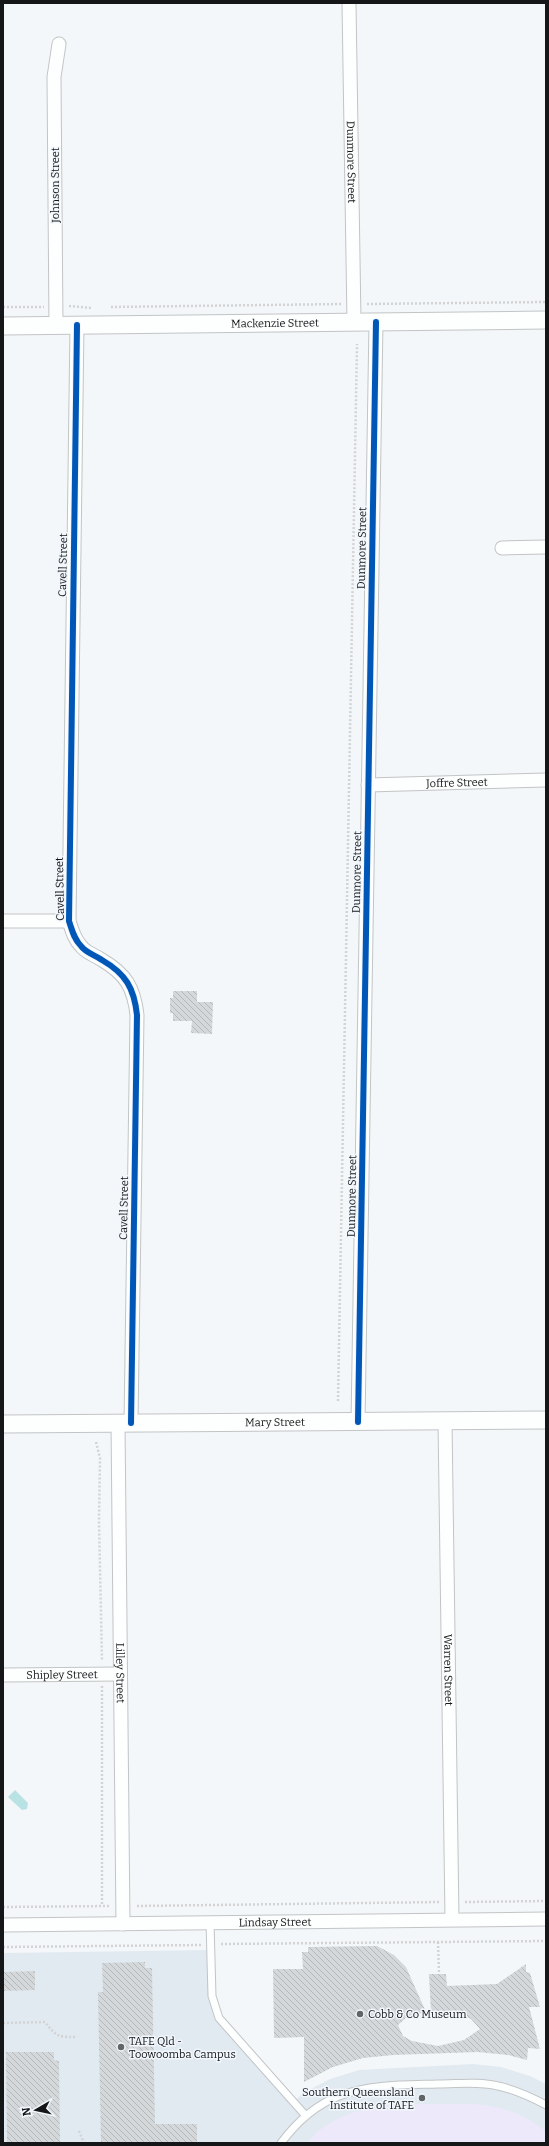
<svg xmlns="http://www.w3.org/2000/svg" width="549" height="2146" viewBox="0 0 549 2146" font-family="Bitter,serif">
	<style>
		.built { fill: #e2eaf1 }
		.green { fill: #eee9fa }
		.water { fill: #b8e2e3 }
		.building { fill: url(#building-back-hatch) }
		.lines { fill: none; stroke-linecap: round; stroke-linejoin: round }
		.service-casing { stroke: #c2c4c6; stroke-width: 9 }
		.minor-casing { stroke: #c2c4c6; stroke-width: 15 }
		.tertiary-casing { stroke: #c2c4c6; stroke-width: 19 }
		.path { stroke: #d3d3d4; stroke-width: 2.5; stroke-dasharray: 2 2; stroke-linecap: butt }
		.service { stroke: #fdfefe; stroke-width: 7 }
		.minor { stroke: #fdfefe; stroke-width: 13 }
		.tertiary { stroke: #fdfefe; stroke-width: 17 }
		.cycleway-casing { stroke: #f1f7fc; stroke-width: 8 }
		.cycleway { stroke: #0057b8; stroke-width: 6 }
		.poi-dot { fill: #626566; stroke: #f1f7fc; stroke-width: 1.5 }
		.labels { text-anchor: middle; dominant-baseline: central; stroke-width: 3; stroke-linejoin: round; paint-order: stroke }
		.street-label { font-size: 11px; fill: #141617; stroke: #f1f7fc }
		.poi-label { font-size: 11px; fill: #141617; stroke: #f1f7fc; text-anchor: start }
	</style>
	<defs>
		<pattern id="building-back-hatch" width="6" height="6" patternUnits="userSpaceOnUse"><rect width="6" height="6" fill="#d5d8da"/><path d="M-1 5l2 2M0 0l6 6M5-1l2 2" fill="none" stroke="#b6b9ba"/></pattern>
	</defs>
	<rect width="100%" height="100%" fill="#f4f7f9"/>
	<path class="built" d="M210,1950L218,2020L291,2104L303,2093L330,2079L359,2070L473,2064L501,2067L530,2076L546,2084V2143H3V1953Z"/>
	<path class="green" d="M472,2104C500,2106 524,2113 546,2132V2143H307C345,2096 418,2105 472,2104Z"/>
	<path class="water" d="M15,1790L28,1803L27,1809L22,1810L8,1797Z"/>
	<path class="building" d="M173,991H197V1002H213L212,1034L191,1033L192,1021H173V1013H170V998H173Z
		M377,1946L394,1955L406,1967L426,2012L407,2017L398,2025L403,2036L412,2041L438,2046L464,2040L480,2029L471,2019L463,2015L431,2013L429,1974H446L447,1986L497,1984L526,1964V1972L530,1973L540,2007H529L540,2049L528,2048L527,2060L508,2055L478,2052L393,2055L363,2058L333,2067L304,2082V2037L274,2038L273,1969H303L302,1952H308V1947Z
		M145,1962V1968H152L155,2124H197V2143H101L98,1992H103L102,1963Z
		M35,1971V1990L3,1991V1972Z
		M6,2052H54V2060L59,2061L60,2143H7Z"/>
	<g class="lines">
		<g class="service-casing">
			<path id="service" d="M210,1922L212,1996L219,2018L306,2116
				M281,2143C296,2123 315,2105 339,2096C371,2084 405,2085 438,2084C458,2084 479,2081 498,2086C516,2090 531,2097 546,2105"/>
		</g>
		<g class="minor-casing">
			<g id="minor">
				<path id="s1" d="M349,3L354,322"/>
				<path d="M77,325L69,921C72,930 74,939 81,946C86,953 95,955 102,960C126,974 134,988 137,1015L131,1423"/>
				<path d="M56,326L54,77L59,44"/>
				<path d="M502,548L546,547"/>
				<path id="s2" d="M368,785L546,780"/>
				<path d="M3,921H69"/>
				<path id="s3" d="M445,1421L452,1919"/>
				<path d="M358,1422L376,322"/>
				<path id="s4" d="M118,1423L123,1924"/>
				<path id="s5" d="M3,1675L120,1674"/>
				<path id="s6" d="M3,1925L546,1919"/>
			</g>
		</g>
		<g class="tertiary-casing">
			<g id="tertiary">
				<path id="s7" d="M3,326L546,320"/>
				<path id="s8" d="M3,1424L546,1420"/>
			</g>
		</g>
		<path class="path" d="M367,304L546,302
			M69,306L92,308
			M3,307H44
			M111,307L342,304
			M338,1401L357,344
			M96,1442L100,1458L99,1521L102,1661
			M102,1686V1906
			M465,1902L546,1901
			M137,1906L440,1902
			M3,1907L110,1906
			M438,1942L439,1974
			M221,1944L546,1941
			M3,1947L202,1945
			M3,2023L45,2022C56,2036 57,2037 75,2037
			M79,2131L84,2143"/>
		<use href="#service" class="service"/>
		<use href="#minor" class="minor"/>
		<use href="#tertiary" class="tertiary"/>
		<g class="cycleway-casing">
			<path id="cycleway" d="M77,325L69,921C72,930 74,939 81,946C86,953 95,955 102,960C126,974 134,988 137,1015L131,1423
				M358,1422L376,322"/>
		</g>
		<use href="#cycleway" class="cycleway"/>
	</g>
	<g class="poi-dot">
		<circle cx="360" cy="2014" r="4"/>
		<circle cx="121" cy="2047" r="4"/>
		<circle cx="422" cy="2098" r="4"/>
	</g>
	<g class="labels">
		<g class="street-label">
			<text stroke="none"><textPath href="#s1" startOffset="159">Dunmore Street</textPath></text>
			<text transform="translate(55 185) rotate(-90)">Johnson Street</text>
			<text stroke="none"><textPath href="#s7" startOffset="272">Mackenzie Street</textPath></text>
			<text transform="translate(362 548) rotate(-89)">Dunmore Street</text>
			<text transform="translate(63 565) rotate(-89)">Cavell Street</text>
			<text stroke="none"><textPath href="#s2" startOffset="89">Joffre Street</textPath></text>
			<text transform="translate(357 872) rotate(-89)">Dunmore Street</text>
			<text transform="translate(60 889) rotate(-91)">Cavell Street</text>
			<text transform="translate(352 1196) rotate(-89)">Dunmore Street</text>
			<text transform="translate(124 1208) rotate(-89)">Cavell Street</text>
			<text stroke="none"><textPath href="#s8" startOffset="272">Mary Street</textPath></text>
			<text stroke="none"><textPath href="#s3" startOffset="249">Warren Street</textPath></text>
			<text stroke="none"><textPath href="#s4" startOffset="250">Lilley Street</textPath></text>
			<text stroke="none"><textPath href="#s5" startOffset="59">Shipley Street</textPath></text>
			<text stroke="none"><textPath href="#s6" startOffset="272">Lindsay Street</textPath></text>
		</g>
		<g class="poi-label">
			<text x="368" y="2014">Cobb &amp; Co Museum</text>
			<text x="129" y="2041">TAFE Qld -<tspan x="129" dy="13">Toowoomba Campus</tspan></text>
			<text x="414" y="2092" text-anchor="end">Southern Queensland<tspan x="414" dy="13">Institute of TAFE</tspan></text>
		</g>
	</g>
	<rect width="549" height="2146" fill="none" stroke="#141617" stroke-width="8"/>
	<g transform="translate(36 2110) rotate(261)" stroke="#f1f7fc" stroke-width="3" paint-order="stroke">
	<path d="M0-3L7 15L0 10L-7 15Z" fill="#141617"/>
	<text y="-6" font-size="11" font-weight="bold" text-anchor="middle" fill="#141617">N</text>
	</g>
</svg>
